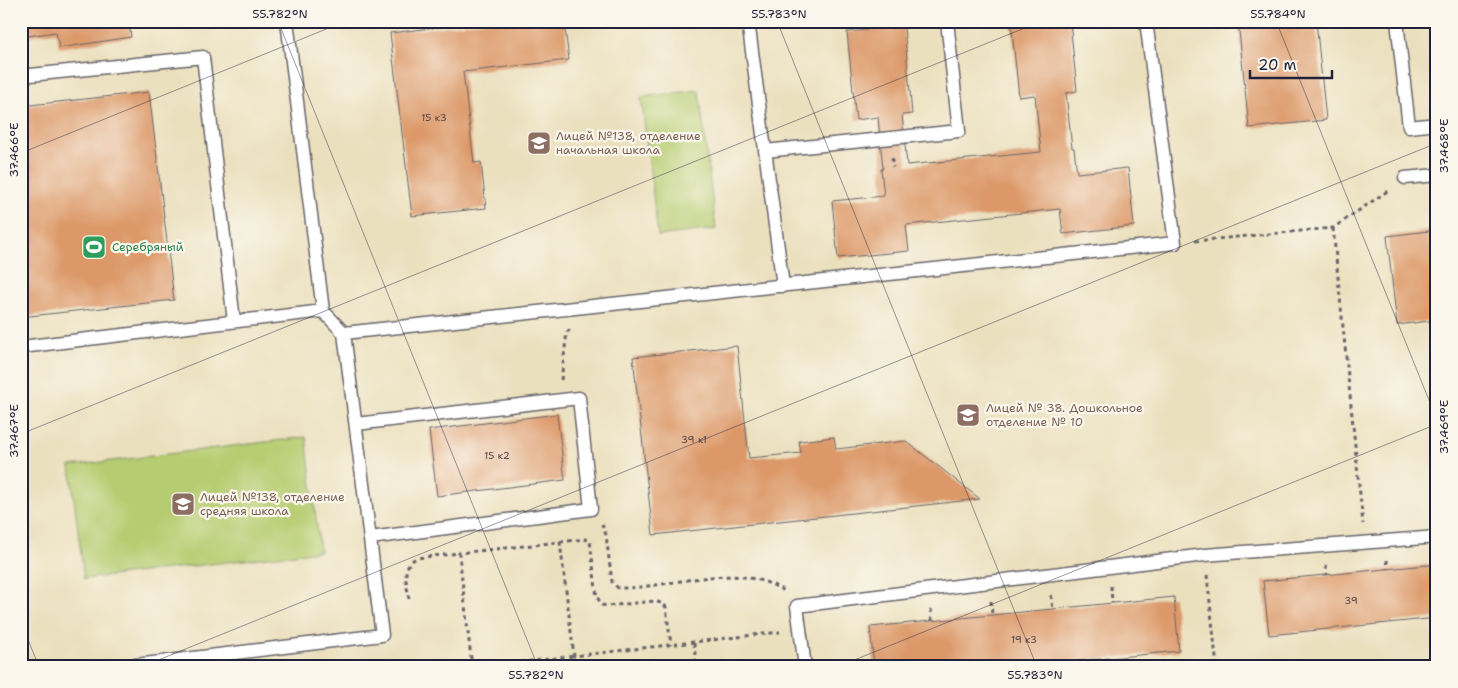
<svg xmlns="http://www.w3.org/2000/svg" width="1458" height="688" viewBox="0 0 1458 688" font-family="'Shantell Sans',sans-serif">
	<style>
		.green { fill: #b6cc70; stroke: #6c7756 }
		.building { fill: #dc9868 }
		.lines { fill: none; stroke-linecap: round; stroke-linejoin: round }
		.lane-casing { stroke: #686469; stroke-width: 15 }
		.path { stroke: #686469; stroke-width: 3; stroke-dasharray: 4 4; stroke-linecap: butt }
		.lane { stroke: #fff; stroke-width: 12 }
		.ticks { fill: none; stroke: #22223b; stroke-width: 1; stroke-opacity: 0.45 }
		.labels { text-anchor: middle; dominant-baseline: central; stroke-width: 4.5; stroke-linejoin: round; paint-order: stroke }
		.number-label { font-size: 10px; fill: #504046 }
		.education-label { font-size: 12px; fill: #785e54; stroke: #fbf7ec; text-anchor: start }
		.leisure-label { font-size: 12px; fill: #27864d; stroke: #fbf7ec; text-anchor: start }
		.neatline { fill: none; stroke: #22223b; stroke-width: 2 }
		.ticks-label { font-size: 12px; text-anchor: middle; fill: #22223b }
	</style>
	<rect width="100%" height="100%" fill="#fbf7ec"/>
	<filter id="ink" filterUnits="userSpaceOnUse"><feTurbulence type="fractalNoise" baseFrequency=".02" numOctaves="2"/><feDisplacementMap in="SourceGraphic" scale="10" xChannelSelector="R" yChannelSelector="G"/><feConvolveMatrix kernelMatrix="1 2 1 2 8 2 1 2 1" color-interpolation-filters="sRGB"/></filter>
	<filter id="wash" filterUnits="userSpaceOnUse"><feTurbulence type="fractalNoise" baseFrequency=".0096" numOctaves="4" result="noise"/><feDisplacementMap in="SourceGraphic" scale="20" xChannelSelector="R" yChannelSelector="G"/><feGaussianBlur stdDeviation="1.12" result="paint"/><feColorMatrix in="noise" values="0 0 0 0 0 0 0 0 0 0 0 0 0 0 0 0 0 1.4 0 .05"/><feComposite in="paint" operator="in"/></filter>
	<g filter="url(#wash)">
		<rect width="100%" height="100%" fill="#ebe0be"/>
		<path class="green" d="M699,90L716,229L658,236L641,97Z
			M306,437L320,551L84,579L70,466Z"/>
		<g id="blocks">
			<path class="building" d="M21,21H129L131,37L59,48L56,32L21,37Z
				M490,21H564L569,60L463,72L474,163L481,162L486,208L412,216L390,33Z
				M866,21H889L890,28L904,27L912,114L902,115L907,165L1041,152L1035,95L1019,97L1011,21H1070L1077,91L1066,93L1072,148H1074L1077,173L1128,168L1134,226L1063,234L1060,209L906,225L909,251L838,258L832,201L884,196L881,169H883L878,117L856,120L847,32L867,30Z
				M1238,21H1316L1326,120L1249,128Z
				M149,92L174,300L21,317V106Z
				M1437,230V320L1397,325L1387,236Z
				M737,346L749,458L801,453L799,441L834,437L836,449L906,441L980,499L653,535L633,357Z
				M557,414L565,480L437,496L429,430Z
				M1437,564V618L1269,635L1263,581Z
				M1174,597L1179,651L1021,667H874L870,627Z"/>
		</g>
	</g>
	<g filter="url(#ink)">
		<use href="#blocks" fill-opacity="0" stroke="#686469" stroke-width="1"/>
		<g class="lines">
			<g class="lane-casing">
				<path id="lane" d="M748,21L783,286
					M1397,21L1409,127L1437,124
					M21,76L203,57L234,321
					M765,151L959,131L947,21
					M1405,178L1437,175
					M344,333L1175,243L1146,21
					M21,347L323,311
					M356,424L579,398L591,509L370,538
					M120,667L382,635L344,333L323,311L287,21
					M805,667L797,606L1205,555L1437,537"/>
			</g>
			<path class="path" d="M892,158L893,167
				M1333,228L1363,524
				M1195,241L1333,228L1389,190
				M561,380L567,332L571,329
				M602,524L606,535L612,582L618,588C673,589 733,559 784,591
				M560,542L585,539L590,541L597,597L602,605L607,606L655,601L663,604L666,607L671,645
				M1387,560L1388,569
				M1326,565L1327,575
				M1207,575L1217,667
				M1111,586L1112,603
				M1051,595L1053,609
				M409,599C407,584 400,565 417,558L459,553
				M991,601L992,615
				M931,609L932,621
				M694,643L696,667
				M472,667L459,553L560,542L574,656L780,632
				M481,667L574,656L575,667"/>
			<use href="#lane" class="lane"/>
		</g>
	</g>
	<path class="ticks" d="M278,21L538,667M777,21L1037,667M1276,21L1437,420M21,153L346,21M21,434L1042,21M21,622L39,667M141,667L1437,143M837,667L1437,424"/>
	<defs>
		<g id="school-square" transform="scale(1.25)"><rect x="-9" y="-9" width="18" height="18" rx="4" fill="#8d6e63" stroke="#fbf7ec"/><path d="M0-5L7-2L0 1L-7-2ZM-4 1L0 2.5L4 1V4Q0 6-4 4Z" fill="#fff"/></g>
		<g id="stadium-square" transform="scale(1.25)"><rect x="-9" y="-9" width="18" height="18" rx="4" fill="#2e9e5b" stroke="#fbf7ec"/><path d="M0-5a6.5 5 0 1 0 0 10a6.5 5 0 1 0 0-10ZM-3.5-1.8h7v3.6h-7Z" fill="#fff"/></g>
	</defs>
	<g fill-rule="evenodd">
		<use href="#school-square" x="539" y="143"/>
		<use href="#stadium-square" x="94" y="247"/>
		<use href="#school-square" x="968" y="415"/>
		<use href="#school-square" x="183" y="504"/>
	</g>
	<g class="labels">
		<g class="number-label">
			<text x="434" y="117">15 к3</text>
			<text x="694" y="439">39 к1</text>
			<text x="497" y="455">15 к2</text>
			<text x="1351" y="600">39</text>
			<text x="1024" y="639">19 к3</text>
		</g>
		<g class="education-label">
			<text x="556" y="136">Лицей №138, отделение<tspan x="556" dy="14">начальная школа</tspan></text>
			<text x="986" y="408">Лицей № 38. Дошкольное<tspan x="986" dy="14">отделение № 10</tspan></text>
			<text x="200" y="497">Лицей №138, отделение<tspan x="200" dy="14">средняя школа</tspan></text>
		</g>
		<g class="leisure-label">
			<text x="112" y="247">Серебряный</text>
		</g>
	</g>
	<rect width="1458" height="688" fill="none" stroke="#fbf7ec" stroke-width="55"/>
	<path d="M1250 70v8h82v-8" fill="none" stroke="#22223b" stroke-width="2.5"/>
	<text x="1258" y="70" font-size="15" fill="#22223b" stroke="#fbf7ec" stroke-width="4" paint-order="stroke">20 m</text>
	<rect x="28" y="28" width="1402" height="632" class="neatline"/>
	<g class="ticks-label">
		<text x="280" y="18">55.782°N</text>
		<text x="779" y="18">55.783°N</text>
		<text x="1278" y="18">55.784°N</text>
		<text transform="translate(1444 146) rotate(-90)" y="4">37.468°E</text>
		<text transform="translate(14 150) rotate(-90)" y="4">37.466°E</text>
		<text transform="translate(1444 427) rotate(-90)" y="4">37.469°E</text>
		<text transform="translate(14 431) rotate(-90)" y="4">37.467°E</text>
		<text x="536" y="679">55.782°N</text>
		<text x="1035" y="679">55.783°N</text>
	</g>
</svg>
